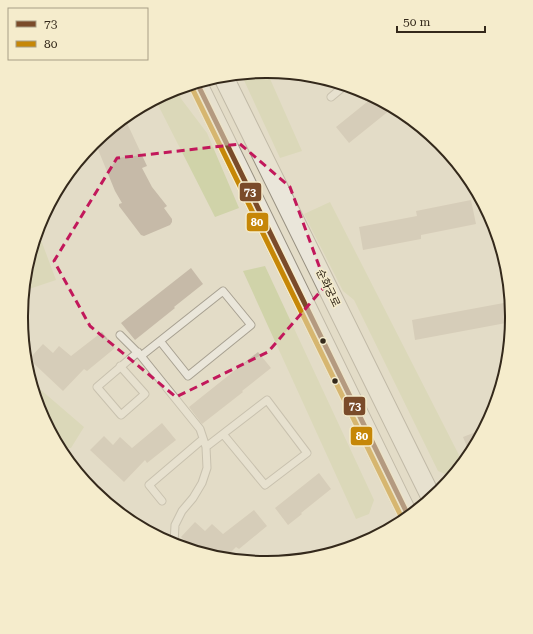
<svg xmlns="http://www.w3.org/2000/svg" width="533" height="634" viewBox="0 0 533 634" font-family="'Roboto Serif','Noto Sans KR',serif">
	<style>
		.green { fill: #d0d3a9 }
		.building { fill: #c6baa8 }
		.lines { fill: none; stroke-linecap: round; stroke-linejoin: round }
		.lane-casing { stroke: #a7a091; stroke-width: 9 }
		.secondary-casing { stroke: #979081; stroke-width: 21 }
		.lane { stroke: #eae6da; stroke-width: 7 }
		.secondary { stroke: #eae6da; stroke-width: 19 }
		.bus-1-casing { stroke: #f5eccc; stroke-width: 8 }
		.bus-2-casing { stroke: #f5eccc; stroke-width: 8 }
		.bus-1 { stroke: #7a4b2a; stroke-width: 5 }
		.bus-2 { stroke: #c68707; stroke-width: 5 }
		.marked { fill: none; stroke: #c2185b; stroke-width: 3; stroke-dasharray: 8 5; stroke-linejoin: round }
		.bus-dot { fill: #34291b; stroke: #f5eccc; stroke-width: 1.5 }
		.labels { text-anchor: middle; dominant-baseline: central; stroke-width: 3; stroke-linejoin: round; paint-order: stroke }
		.street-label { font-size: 11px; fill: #34291b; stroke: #f5eccc }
		.rim { fill: none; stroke: #34291b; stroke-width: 2 }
		.line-badge { stroke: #f5eccc; stroke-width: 1.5 }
		.badge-label { font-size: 11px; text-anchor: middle; font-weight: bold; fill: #fff }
	</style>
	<rect width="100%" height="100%" fill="#e3dcc7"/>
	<path class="green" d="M267,72L302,151L280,158L242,76Z
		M176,89L182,100L207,133L239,208L215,217L156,101L173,90Z
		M330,202L461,459L450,476L438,471L354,300L343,291L304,214Z
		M38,232L56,280L26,290Z
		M265,266L374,500L369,514L356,519L243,271Z
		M34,384L84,427L71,448H64L40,411Z"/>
	<path class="building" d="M372,98L390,110L349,143L336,127Z
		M126,121L147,166L142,168L152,187L167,206L164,208L172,219V222L170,225L144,236L141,235L119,206V204L122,203L115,191L95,142Z
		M471,200L476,224L421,235V239L363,250L359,227L417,216L416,211Z
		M191,268L203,284L174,307L175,308L135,340L121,323Z
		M509,302L512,317L511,322L415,340L412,320Z
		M102,332L115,348L87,371L84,369L63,391L29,359L43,344L53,353L59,346L71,356Z
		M258,352L271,368L242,391L243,392L202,424L189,407Z
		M162,423L176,440L147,463L145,460L124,482L90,450L104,436L113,445L120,437L132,448Z
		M481,430L479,432L468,449L463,437Z
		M319,473L331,489L301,513L302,514L288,525L275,508Z
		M254,510L267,526L239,549L236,547L228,555L193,548L181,537L195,522L205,531L212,524L223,534Z"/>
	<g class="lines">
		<g class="lane-casing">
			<path id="lane" d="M331,97L343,87
				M120,335L141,356L200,429L206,447L207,468L202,483L193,498L182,511L175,525L174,544
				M141,356L223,291L251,325L188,376L160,341
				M120,366L145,394L121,415L97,387L138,352
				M206,447L267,400L307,453L265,485L223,434
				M162,501L149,485L203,439"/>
		</g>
		<g class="secondary-casing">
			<path id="secondary" d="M225,80L431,497
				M198,85L407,513"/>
		</g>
		<use href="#lane" class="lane"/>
		<use href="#secondary" class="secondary"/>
		<g class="bus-1-casing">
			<path id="bus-1" d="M198,85L407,513"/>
		</g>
		<g class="bus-2-casing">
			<path id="bus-2" d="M192,88L401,516"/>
		</g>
		<use href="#bus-1" class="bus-1"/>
		<use href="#bus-2" class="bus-2"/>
	</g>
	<path d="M0 0H533V634H0ZM240,144L290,187L326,285L268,352L176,397L90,326L54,261L117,158Z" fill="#e3dcc7" fill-opacity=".55" fill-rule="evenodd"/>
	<path class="marked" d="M240,144L290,187L326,285L268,352L176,397L90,326L54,261L117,158Z"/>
	<g class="bus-dot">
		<circle cx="323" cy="341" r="3.5"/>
		<circle cx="335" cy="381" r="3.5"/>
	</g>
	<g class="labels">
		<g class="street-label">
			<text transform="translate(328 288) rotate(64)">순화궁로</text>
		</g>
	</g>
	<path d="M0 0H533V634H0ZM266 78H267A238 238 0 0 1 505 316V318A238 238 0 0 1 267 556H266A238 238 0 0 1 28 318V316A238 238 0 0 1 266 78Z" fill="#f5eccc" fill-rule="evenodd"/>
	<path class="rim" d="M266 78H267A238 238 0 0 1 505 316V318A238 238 0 0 1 267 556H266A238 238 0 0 1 28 318V316A238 238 0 0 1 266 78Z"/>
	<g class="line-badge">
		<rect x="239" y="182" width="23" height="20" rx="4" fill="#7a4b2a"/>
		<rect x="246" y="212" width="23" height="20" rx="4" fill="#c68707"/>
		<rect x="343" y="396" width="23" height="20" rx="4" fill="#7a4b2a"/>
		<rect x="350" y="426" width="23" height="20" rx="4" fill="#c68707"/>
	</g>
	<g class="badge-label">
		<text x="250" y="196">73</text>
		<text x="257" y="226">80</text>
		<text x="355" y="410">73</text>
		<text x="362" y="440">80</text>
	</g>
	<rect x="8" y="8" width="140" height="52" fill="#f5eccc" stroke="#a89e85"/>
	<rect x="16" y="21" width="20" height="6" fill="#7a4b2a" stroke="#a89e85"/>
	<text x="44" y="28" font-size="12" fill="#34291b">73</text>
	<rect x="16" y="41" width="20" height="6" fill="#c68707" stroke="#a89e85"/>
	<text x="44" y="48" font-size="12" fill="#34291b">80</text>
	<path d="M397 26v6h88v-6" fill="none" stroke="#34291b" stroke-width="2"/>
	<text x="403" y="26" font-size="12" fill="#34291b" stroke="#f5eccc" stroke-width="3" paint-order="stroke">50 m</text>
</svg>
